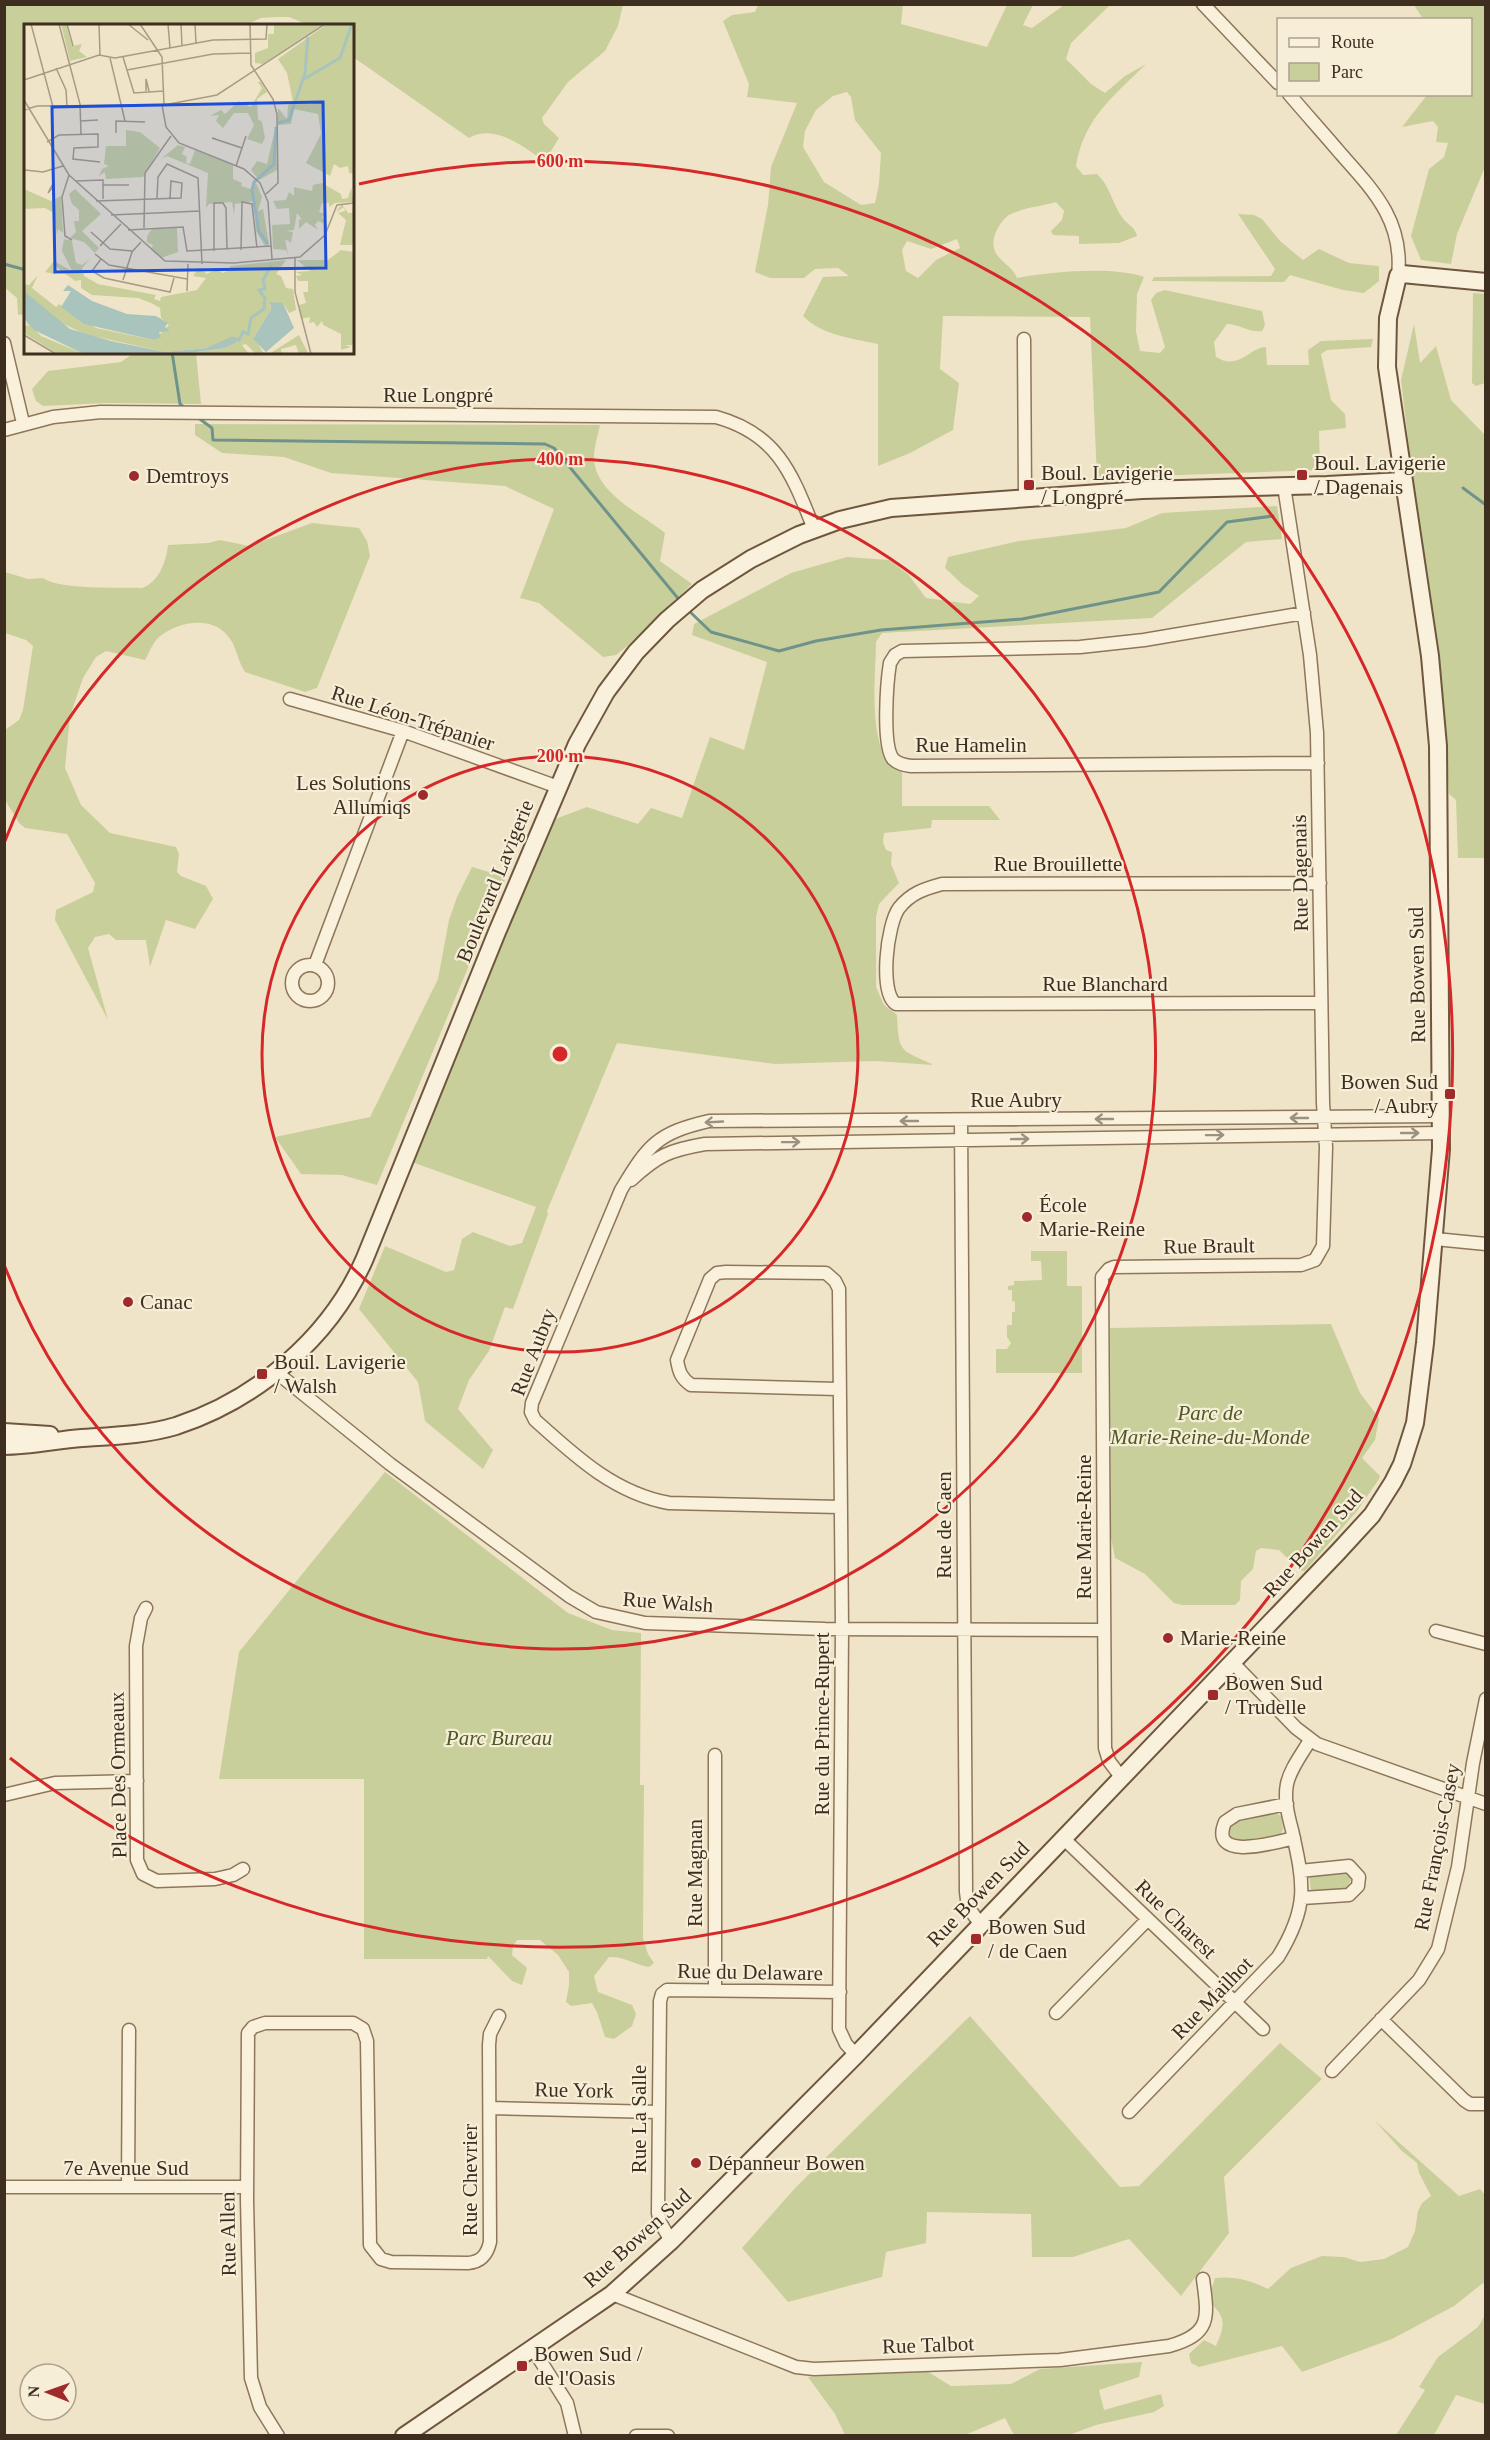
<svg xmlns="http://www.w3.org/2000/svg" width="1490" height="2440" viewBox="0 0 1490 2440" font-family="Georgia,serif">
	<style>
		.green { fill: #c9cf9b; fill-rule: evenodd }
		.lines { fill: none; stroke-linecap: round; stroke-linejoin: round }
		.stream { stroke: #6f938a; stroke-width: 3 }
		.street-casing { stroke: #8d765c; stroke-width: 15 }
		.secondary-casing { stroke: #6f573f; stroke-width: 20 }
		.street { stroke: #faf1dc; stroke-width: 12 }
		.secondary { stroke: #faf1dc; stroke-width: 16 }
		.oneway { stroke: #9c907e }
		.ring { fill: none; stroke: #d62828; stroke-width: 3 }
		.poi-dot { fill: #9e2a2b; stroke: #f7eed8; stroke-width: 2 }
		.labels { text-anchor: middle; dominant-baseline: central; stroke-width: 4.5; stroke-linejoin: round; paint-order: stroke }
		.street-label { font-size: 21px; fill: #3d2e20; stroke: #f7eed8 }
		.poi-label { font-size: 21px; fill: #3d2e20; stroke: #f7eed8; text-anchor: start }
		.park-label { font-size: 21px; font-style: italic; fill: #4d5a26; stroke: #f7eed8 }
		.inset-river { fill: none; stroke: #a9c4bc; stroke-width: 3 }
		.inset-road { fill: none; stroke: #a89b85; stroke-width: 1.5 }
		.view { fill: #1d4ed8; fill-opacity: 0.15; stroke: #1d4ed8; stroke-width: 3 }
		.inset-edge { fill: none; stroke: #3d2e20; stroke-width: 3 }
		.centre { fill: #d62828; stroke: #f7eed8; stroke-width: 3 }
		.ring-label { font-size: 18px; text-anchor: middle; font-weight: bold; fill: #d62828; stroke: #f7eed8; stroke-width: 4.5; stroke-linejoin: round; paint-order: stroke }
	</style>
	<rect width="100%" height="100%" fill="#f0e4c8"/>
	<path class="green" d="M4,5L5,4L623,5L618,26L605,51L568,82L542,118L544,124L559,138L545,161C523,147 495,123 469,138L353,57L352,26L308,25L289,17H277L261,18L244,26H26V314L18,315L17,298L4,287Z
		M758,5H903L901,24L987,47L1007,5H1033L1023,25L1032,28L1064,5H1110L1071,43L1066,59L1091,84L1105,93L1125,76L1146,64C1113,97 1084,118 1076,166L1083,175L1097,174C1110,186 1112,203 1122,217C1127,225 1135,226 1137,236L1119,243L1079,244V236L1053,235L1051,231L1062,220L1064,211L1056,202C1042,206 1022,208 1009,215C1000,221 991,237 994,248C997,261 1013,266 1017,278C1051,272 1112,266 1144,277L1137,294L1136,331L1140,351L1160,353L1165,347L1151,300L1156,293L1165,290L1262,311L1265,325L1262,331C1249,333 1240,324 1227,324L1214,342L1216,357C1239,371 1250,347 1266,347L1267,365H1309L1308,350L1321,341L1373,339L1371,347L1327,350L1321,354L1331,400L1345,414L1346,428L1319,431L1320,465L1317,470L1097,478L1090,317L943,316L940,369L959,383L953,430L910,453L878,466V344C852,338 823,336 803,316L823,277L849,276L838,268L815,269L804,278H770L755,272L768,205L771,167L797,103L747,97L749,84L723,21L732,15L755,12ZM847,92L851,97L855,120L881,153L879,184L875,203L861,205L824,182L803,147L805,131L816,110L833,96ZM957,239L960,248L936,260L918,278L906,271L902,250L907,241L931,249Z
		M1414,5H1485V167L1457,234L1451,264L1421,260L1411,236L1429,169L1444,157L1448,143L1436,142L1438,127L1433,121L1402,127L1427,95L1470,94V20L1423,19Z
		M1238,214L1254,215L1262,219L1280,241L1303,260L1319,249L1349,263L1379,266V281L1364,293L1343,290L1290,275L1284,282L1152,281L1154,277L1271,276L1275,269Z
		M1473,293L1486,294L1485,383L1476,386L1472,383Z
		M1414,324L1420,363L1436,346L1451,400L1485,435V858H1458L1456,800L1449,794L1439,652L1412,473L1401,380Z
		M135,352L196,353L201,404L106,403L43,406L36,401L32,389L48,371L121,362Z
		M195,424L600,425C598,435 594,447 594,457C594,493 642,514 665,533L660,561L692,584L626,647L616,655L603,657L539,603L520,598L554,509L505,486L331,473L284,457L222,453L195,435Z
		M1277,506L1282,539L1246,542L1152,618L882,633L876,642C876,676 865,759 902,772V806H989L1000,820H932L931,828L884,833L883,842L886,850L892,852L891,864L899,883L879,904L876,917V987L884,1005L897,1015C899,1054 900,1049 934,1065L875,1061L775,1064L617,1043L547,1211L548,1214L513,1309L505,1307L489,1351L469,1380L458,1409L493,1450L483,1469L425,1421L418,1382L359,1309L385,1246L446,1272L454,1270L462,1239L473,1232L510,1246L522,1243L536,1207L412,1162L550,821L587,807L638,824L651,808L682,818L710,737L744,750L767,662L692,635L694,624L791,573L847,557L889,560L908,574L926,598L970,604L979,596L963,585L945,568L948,557L1019,541L1126,528L1162,513Z
		M312,523L359,528L367,541L370,556L317,688L305,692L245,672C237,660 237,646 227,635C210,615 177,622 159,637C153,642 149,653 145,660L106,651L96,657L83,678L70,716L65,768L81,805L110,833L176,847L179,854L177,872L181,876L206,886L213,899L195,929L166,920L150,967L146,940H116L109,934L95,937L88,948L108,1020L55,920L56,910L93,892L95,883L67,834L25,828L19,823L5,800V730L19,720L23,710L33,646L26,640L5,633V572L28,579L43,578C58,590 121,587 142,588C159,582 166,562 168,545L208,543L220,540L249,546Z
		M472,867L506,877L377,1185L342,1175L301,1174L275,1137L370,1117L438,979L449,920L457,897Z
		M1031,1251H1067V1286H1082V1373H996V1349H1007L1011,1343L1007,1337V1325H1012V1312H1015V1302L1012,1301V1290H1008V1286L1014,1285V1281L1042,1280L1041,1261H1031Z
		M1331,1324L1360,1393L1379,1418L1375,1440L1362,1458L1380,1476L1379,1479L1357,1511L1305,1571H1301L1279,1550L1261,1548L1256,1551L1253,1569L1241,1581L1240,1600L1235,1605H1182L1174,1603L1145,1574L1115,1558L1111,1538L1110,1328Z
		M385,1472L568,1613L612,1630L641,1633L640,1785H644L643,1938L648,1954L654,1963L649,1967C635,1965 624,1956 609,1957L594,1976L598,1992L632,2005L636,2014L632,2026L614,2039L605,2037L597,2012L592,2003L571,2006L566,2002L569,1985V1972L558,1955L540,1940H517L513,1946L512,1955L527,1968L522,1985L512,1981L488,1956L487,1959H364V1779H219L239,1652Z
		M1274,1812L1281,1816L1283,1829L1280,1836L1245,1842L1232,1839C1220,1816 1259,1815 1274,1812Z
		M1343,1871L1350,1875L1351,1880L1345,1890L1311,1891L1309,1875Z
		M970,2016L1120,2187L1139,2186L1280,2043L1322,2079L1224,2177L1229,2233L1181,2296L1129,2239L1073,2257H1032L1031,2214L927,2212L926,2243L886,2252L882,2277L788,2302L742,2248L796,2187Z
		M1374,2120L1459,2196L1480,2189L1485,2195V2285L1483,2283L1454,2306L1392,2339L1302,2372L1282,2346L1199,2367L1191,2363L1189,2354L1204,2340L1216,2346C1224,2327 1227,2320 1212,2304V2288L1215,2278C1235,2276 1250,2280 1268,2289L1291,2268L1322,2256L1344,2257L1360,2262L1384,2259L1408,2247L1415,2231L1418,2211L1422,2203L1431,2196L1419,2173L1417,2163L1402,2151Z
		M1485,2315V2404L1456,2395L1434,2435H1396L1425,2390L1419,2387L1438,2357L1478,2327Z
		M1142,2362L1139,2377L1099,2390L1104,2410L1161,2394L1164,2406L1154,2412L1096,2425L1069,2435H1014L1005,2418L965,2435H845L835,2414L808,2377L925,2370L951,2386L1011,2384L1040,2369Z"/>
	<g class="lines">
		<path class="stream" d="M4,264L26,270
			M172,352L180,404L185,408
			M197,417L212,428L213,440L545,444L554,448L681,602
			M1463,488L1486,505
			M687,609L711,632L779,651L816,641L881,630L1022,619L1159,592L1227,522L1273,516"/>
		<g class="street-casing">
			<path id="street" d="M1203,4L1278,83
				M1289,94C1306,114 1324,134 1341,154C1374,191 1404,222 1398,276
				M1024,339L1025,497
				M4,343L23,423
				M4,430L53,417L101,412L716,417C778,434 792,474 814,529
				M1304,613L1144,640L1080,647L902,651L895,655L890,663C887,681 882,745 893,759C898,764 904,765 911,766L1318,763
				M290,699L403,731L558,787
				M1320,883L942,884C924,889 911,893 899,908C887,924 879,993 896,1004L1321,1003
				M292 983a18 18 0 1 1 36 0a18 18 0 1 1-36 0Z
				M315,965L403,731
				M961,1120L966,1892L968,1907L981,1925
				M631,1180C658,1155 670,1150 705,1144L1441,1133
				M1435,1239L1486,1244
				M276,1372L390,1464L569,1596L596,1612L645,1623L825,1629L1103,1630
				M838,1389L691,1385C681,1378 679,1372 677,1360L710,1279L717,1273L726,1272L826,1273L835,1281L839,1289L842,1629L839,2029L846,2044L856,2055
				M840,1507L669,1503C614,1493 575,1456 535,1420L531,1412L532,1403L621,1190C648,1145 657,1133 709,1121L1441,1116
				M146,1608L141,1618L136,1646L137,1860L143,1874L157,1881L215,1879L233,1875L243,1869
				M1436,1631L1486,1644
				M1232,1662L1296,1728L1317,1744L1486,1804
				M1121,1777L1109,1761L1105,1748L1102,1277L1109,1269L1114,1267L1301,1265L1315,1260L1323,1246L1326,1147L1323,1103L1317,733L1310,655L1284,486
				M4,1795L55,1783L137,1781
				M1287,1804L1237,1814L1225,1822C1208,1863 1277,1842 1294,1838
				M1063,1838L1263,2029
				M1300,1871L1349,1866L1359,1877L1358,1886L1349,1895L1302,1898
				M715,1990V1755
				M1056,2013L1148,1919
				M1381,2019L1464,2100L1470,2104H1486
				M1332,2071L1419,1980L1438,1949L1458,1867L1473,1763L1486,1699
				M490,2108L658,2112
				M1129,2112L1278,1957C1309,1907 1304,1884 1292,1830C1288,1815 1284,1799 1287,1784C1290,1769 1302,1754 1310,1740
				M4,2187H247
				M128,2187L129,2030
				M671,2241L660,2222L658,2213L660,2001L662,1994L667,1990L840,1992
				M612,2294L796,2367L814,2369L1060,2360L1169,2346C1212,2334 1208,2317 1203,2279
				M533,2349L567,2403L575,2436
				M278,2436L260,2407L251,2378L247,2200L248,2033L253,2027L265,2023H353L363,2029L367,2041L370,2245L381,2259L391,2262L468,2263C481,2262 487,2255 490,2242L489,2045L490,2034L499,2016
				M636,2436H668"/>
		</g>
		<g class="secondary-casing">
			<path id="secondary" d="M4,1432L50,1435
				M4,1446C30,1446 56,1440 82,1438C113,1436 146,1435 176,1426C258,1399 331,1337 365,1258L497,932L577,744L606,692L636,652L667,620L702,590L751,559L799,535L840,520L891,508L1142,490L1327,485L1403,481
				M404,2436L612,2294L671,2241L856,2055L1338,1552L1372,1515L1393,1482L1402,1464L1415,1423L1425,1343L1441,1149L1438,746L1430,656L1387,367L1388,318L1398,276L1402,274L1486,282"/>
		</g>
		<use href="#street" class="street"/>
		<use href="#secondary" class="secondary"/>
	</g>
	<defs><path id="oneway-shaft" d="M-6 0H5M1.5-3L5.5 0L1.5 3" fill="none" stroke-width="1.6" stroke-linecap="round" stroke-linejoin="round" transform="scale(1.5)"/></defs>
	<g class="oneway">
		<use href="#oneway-shaft" transform="translate(1299 1118) rotate(180)"/>
		<use href="#oneway-shaft" transform="translate(1104 1119) rotate(180)"/>
		<use href="#oneway-shaft" transform="translate(909 1121) rotate(180)"/>
		<use href="#oneway-shaft" transform="translate(714 1122) rotate(177)"/>
		<use href="#oneway-shaft" transform="translate(1410 1133)"/>
		<use href="#oneway-shaft" transform="translate(1215 1135) rotate(-1)"/>
		<use href="#oneway-shaft" transform="translate(1020 1139) rotate(-1)"/>
		<use href="#oneway-shaft" transform="translate(791 1142) rotate(-1)"/>
	</g>
	<g class="ring">
		<circle cx="560" cy="1054" r="298"/>
		<path d="M5 841A595 595 0 1 1 5 1267"/>
		<path d="M359 184A893 893 0 1 1 10 1758"/>
	</g>
	<g class="poi-dot">
		<rect x="1296" y="469" width="12" height="12" rx="3"/>
		<circle cx="134" cy="476" r="6"/>
		<rect x="1023" y="479" width="12" height="12" rx="3"/>
		<circle cx="423" cy="795" r="6"/>
		<rect x="1444" y="1088" width="12" height="12" rx="3"/>
		<circle cx="1027" cy="1217" r="6"/>
		<circle cx="128" cy="1302" r="6"/>
		<rect x="256" y="1368" width="12" height="12" rx="3"/>
		<circle cx="1168" cy="1638" r="6"/>
		<rect x="1207" y="1689" width="12" height="12" rx="3"/>
		<rect x="970" y="1933" width="12" height="12" rx="3"/>
		<circle cx="696" cy="2163" r="6"/>
		<rect x="516" y="2360" width="12" height="12" rx="3"/>
	</g>
	<g class="labels">
		<g class="street-label">
			<text x="438" y="395">Rue Longpré</text>
			<text transform="translate(413 718) rotate(18)">Rue Léon-Trépanier</text>
			<text x="971" y="745">Rue Hamelin</text>
			<text x="1058" y="864">Rue Brouillette</text>
			<text transform="translate(1300 873) rotate(-91)">Rue Dagenais</text>
			<text transform="translate(495 881) rotate(-68)">Boulevard Lavigerie</text>
			<text transform="translate(1417 975) rotate(-91)">Rue Bowen Sud</text>
			<text x="1105" y="984">Rue Blanchard</text>
			<text x="1016" y="1100">Rue Aubry</text>
			<text transform="translate(1209 1246) rotate(-1)">Rue Brault</text>
			<text transform="translate(533 1352) rotate(-69)">Rue Aubry</text>
			<text transform="translate(944 1525) rotate(-90)">Rue de Caen</text>
			<text transform="translate(1084 1527) rotate(-90)">Rue Marie-Reine</text>
			<text transform="translate(1313 1543) rotate(-48)">Rue Bowen Sud</text>
			<text transform="translate(668 1602) rotate(4)">Rue Walsh</text>
			<text transform="translate(822 1724) rotate(-90)">Rue du Prince-Rupert</text>
			<text transform="translate(118 1775) rotate(-91)">Place Des Ormeaux</text>
			<text transform="translate(1437 1847) rotate(-79)">Rue François-Casey</text>
			<text transform="translate(695 1873) rotate(-90)">Rue Magnan</text>
			<text transform="translate(978 1894) rotate(-46)">Rue Bowen Sud</text>
			<text transform="translate(1176 1919) rotate(44)">Rue Charest</text>
			<text transform="translate(750 1972) rotate(1)">Rue du Delaware</text>
			<text transform="translate(1212 1998) rotate(-46)">Rue Mailhot</text>
			<text transform="translate(574 2090) rotate(1)">Rue York</text>
			<text transform="translate(639 2119) rotate(-90)">Rue La Salle</text>
			<text x="126" y="2168">7e Avenue Sud</text>
			<text transform="translate(470 2180) rotate(-90)">Rue Chevrier</text>
			<text transform="translate(228 2234) rotate(-91)">Rue Allen</text>
			<text transform="translate(637 2238) rotate(-42)">Rue Bowen Sud</text>
			<text transform="translate(928 2345) rotate(-2)">Rue Talbot</text>
		</g>
		<g class="poi-label">
			<text x="1314" y="463">Boul. Lavigerie<tspan x="1314" dy="24">/ Dagenais</tspan></text>
			<text x="1041" y="473">Boul. Lavigerie<tspan x="1041" dy="24">/ Longpré</tspan></text>
			<text x="146" y="476">Demtroys</text>
			<text x="411" y="783" text-anchor="end">Les Solutions<tspan x="411" dy="24">Allumiqs</tspan></text>
			<text x="1438" y="1082" text-anchor="end">Bowen Sud<tspan x="1438" dy="24">/ Aubry</tspan></text>
			<text x="1039" y="1205">École<tspan x="1039" dy="24">Marie-Reine</tspan></text>
			<text x="140" y="1302">Canac</text>
			<text x="274" y="1362">Boul. Lavigerie<tspan x="274" dy="24">/ Walsh</tspan></text>
			<text x="1180" y="1638">Marie-Reine</text>
			<text x="1225" y="1683">Bowen Sud<tspan x="1225" dy="24">/ Trudelle</tspan></text>
			<text x="988" y="1927">Bowen Sud<tspan x="988" dy="24">/ de Caen</tspan></text>
			<text x="708" y="2163">Dépanneur Bowen</text>
			<text x="534" y="2354">Bowen Sud /<tspan x="534" dy="24">de l'Oasis</tspan></text>
		</g>
		<g class="park-label">
			<text x="1210" y="1413">Parc de<tspan x="1210" dy="24">Marie-Reine-du-Monde</tspan></text>
			<text x="499" y="1738">Parc Bureau</text>
		</g>
	</g>
	<g transform="translate(24 24)">
		<rect width="330" height="330" fill="#f0e4c8"/>
		<path d="M37,0H42L48,22L58,20L55,27L63,33L46,37ZM250,0H299L239,40L231,39V29L244,24V10H250ZM303,0H330V150L325,149L324,142L316,144L310,140L306,152L282,139L297,110L294,90L270,85L267,100L254,101V84L263,95L264,81L269,78L263,49L254,35ZM234,58H237L243,68L233,75L234,95L238,98L241,114L238,120L223,115L230,101L224,89H210L199,104L192,97L195,91L186,92L197,86L201,90L215,77L227,83L238,64ZM252,101L253,146L235,156L227,146L233,137L243,140ZM102,106L116,108L136,124L119,153L82,155L81,148L75,152L78,145L85,142L80,140L82,122H102ZM154,121L161,123L158,130L163,133L162,139L166,140L171,126L209,141V155L218,159L217,162L227,165L231,156L238,173L234,187L239,185L245,221L241,222L232,207L230,177L211,180L210,191L208,178L185,180L182,184L184,149L143,132L137,135ZM298,159L317,170L318,175L324,174L327,164L330,178L311,179L305,183V179H298L295,188L301,190L298,193L303,201L294,197L291,201L294,206L282,198L275,205V195L278,196L273,189L270,206L262,207L269,208L267,219L261,215L264,231L262,226L249,225L248,201L266,200L265,184L253,185L249,177L262,176L265,168L270,172V163L288,167L289,161ZM0,165L27,177L37,172L39,209L34,205L33,211L30,189L21,184L0,185ZM51,165L77,190L58,207L75,224L71,229L60,218L46,214L52,208L50,197H55V186L48,180L45,170ZM318,180L324,189H328L329,181L330,221H316L322,196L314,189L321,187L320,183L312,188ZM153,204L154,228L137,234L127,226L129,221L123,218V212L128,205ZM40,215L48,217L52,239L58,241L66,235L58,244L60,252L74,260L132,271L130,275L136,277L137,273L173,266L182,254L169,252L175,244L183,250L192,245L199,249L206,246V242L262,236L252,250L257,252L262,264L269,265L272,286L265,289L259,279L246,280L247,285L230,313L240,330H232L222,320L218,321L225,330H160L201,324L212,318L209,316L182,324L141,328L60,310L32,296L0,267V260L5,261L14,251L8,264L32,283L35,280L72,304L130,316L145,301L137,294L136,284L127,279L114,274L68,271L57,264V256L51,257L31,242V250L21,248L30,237L48,247L38,227ZM317,226L330,228V321H321L327,323L317,326V310L299,301L298,297L293,303L290,298L285,299L286,293L277,295L275,281L282,279L279,268H284V257H274L272,252L278,251L272,248L286,247L273,236H304ZM0,294L17,312L60,330H34L0,309V301L5,302ZM275,311L284,329L275,330L272,321L257,325L258,330H245Z" fill="#c9cf9b"/>
		<path d="M44,261L68,277L103,290L132,292L144,299L141,303L146,307L135,308L137,313L130,316L60,300L37,283L47,267H39ZM0,267L46,305L87,317L141,328L182,324L207,313L213,318L201,324L160,330H60L10,306L0,294ZM246,278L259,279L270,304L242,328L229,315L247,285Z" fill="#a9c4bc"/>
		<path class="inset-river" d="M280,55L316,34L328,0M254,99L265,96L281,49L284,13M244,220L235,208L228,166L230,158L250,140L252,103M207,314L215,316L219,308L224,310L227,294L240,285L241,274L235,266L241,265L239,256L247,242"/>
		<path class="inset-road" d="M7,0L29,83M35,0L56,80L57,110M43,0L49,22M75,0L76,31M104,0L124,16M144,0L146,24M157,0L158,22M171,0L172,19M226,0L227,41L249,75L253,90L254,159L242,170M99,33L110,69L140,67M86,34L101,97M32,44L42,66L43,83M103,46L189,30L227,29M0,56L75,31L91,34L189,16L242,15L243,0M122,67V55L125,67M0,76L45,151L141,237L210,239L276,233L301,211L313,181L330,179M138,81L142,103L155,119L220,145L236,159L244,178L248,235M140,81L193,71L301,0M0,86L13,82L140,81L138,33L116,0M56,97L74,96M92,109V97L121,98M192,115L188,114L218,124M23,118L35,111L74,110V123L50,124L49,135L76,138M212,142L222,112M1,146L19,148L39,142M45,151L38,173L41,212L48,216M51,157L79,156V175M28,161L24,169L29,163V147M79,161H105M133,174L134,153L143,140L174,154L178,240M72,177L157,174L158,159L147,157L146,174M87,191L176,187M120,204L121,149L147,112M104,206L159,203L163,227L247,222M67,208L86,225L108,227M76,222L97,200M217,226L218,178L228,180L233,224M190,227V179H199L202,184L203,226M71,230L85,241L163,255M271,234V268L287,330M77,235L68,247L80,254L146,268L150,254M99,256L108,228L117,218M163,267L164,240M0,311L32,330"/>
		<path class="view" d="M299,78L302,244L31,248L28,83Z"/>
		<rect width="330" height="330" class="inset-edge"/>
	</g>
	<circle cx="560" cy="1054" r="9" class="centre"/>
	<g class="ring-label">
		<text x="560" y="167">600 m</text>
		<text x="560" y="465">400 m</text>
		<text x="560" y="762">200 m</text>
	</g>
	<rect width="1490" height="2440" fill="none" stroke="#3d2e20" stroke-width="12"/>
	<rect x="1277" y="18" width="195" height="78" fill="#f7eed8" stroke="#ada18e" stroke-width="1.5"/>
	<rect x="1289" y="38" width="30" height="9" fill="#faf1dc" stroke="#ada18e" stroke-width="1.5"/>
	<text x="1331" y="48" font-size="18" fill="#3d2e20">Route</text>
	<rect x="1289" y="63" width="30" height="18" fill="#c9cf9b" stroke="#ada18e" stroke-width="1.5"/>
	<text x="1331" y="78" font-size="18" fill="#3d2e20">Parc</text>
	<g transform="translate(48 2392) rotate(271)"><circle r="28" fill="#f7eed8" stroke="#ada18e" stroke-width="1.5"/>
	<path d="M0-4.5L10 22L0 15L-10 22Z" fill="#9e2a2b"/>
	<text y="-9" font-size="16" font-weight="bold" text-anchor="middle" fill="#3d2e20">N</text>
	</g>
</svg>
